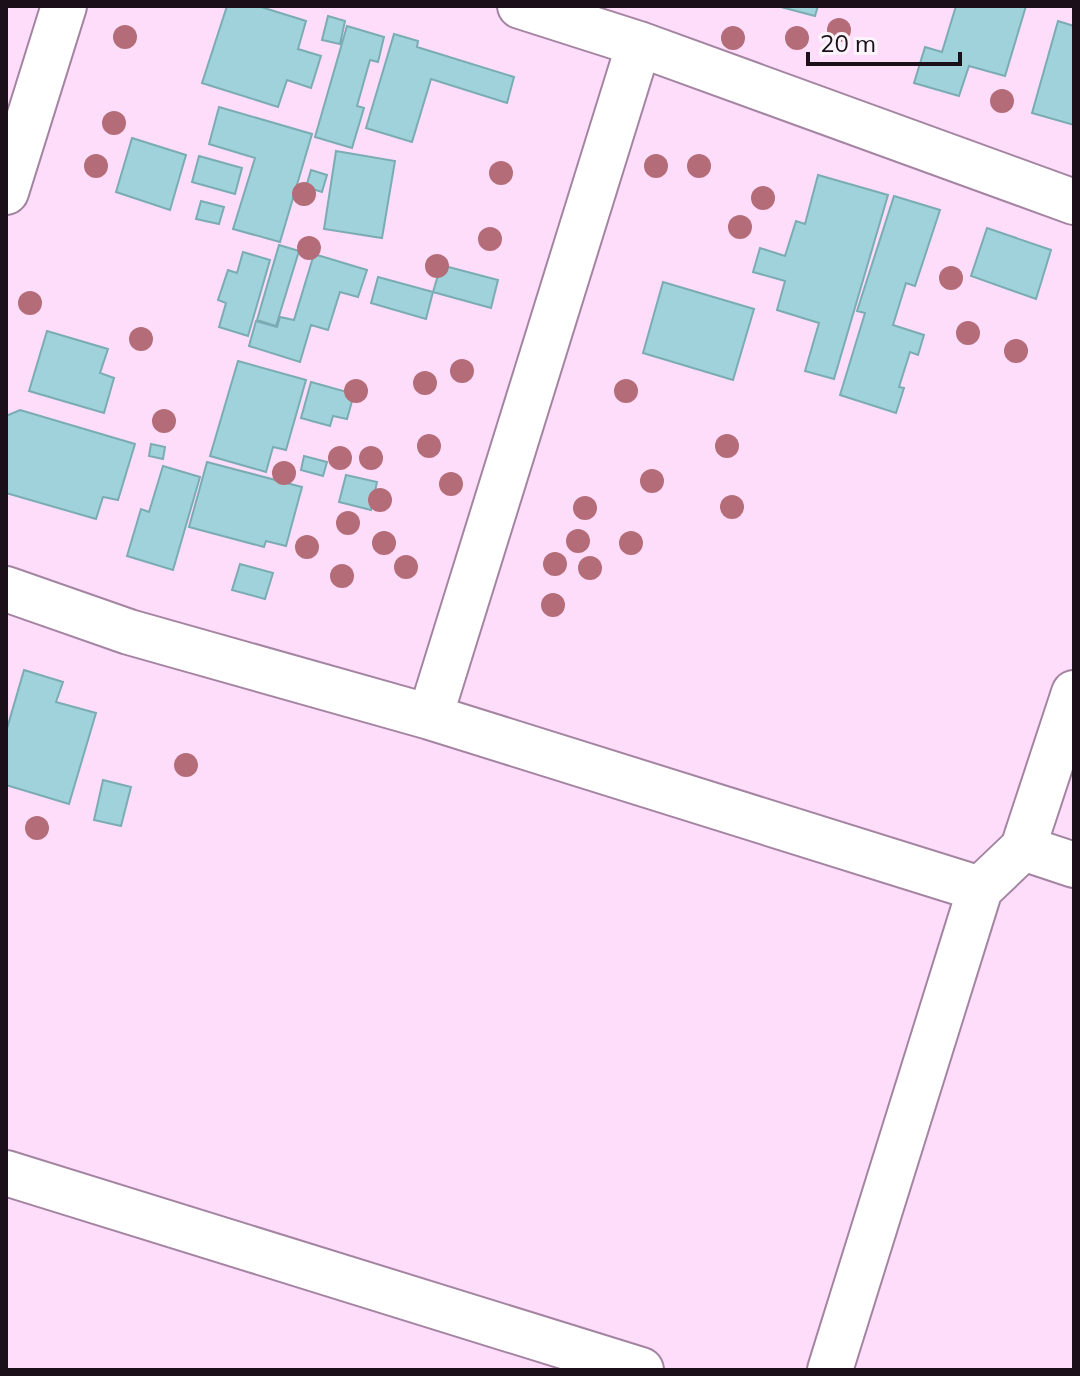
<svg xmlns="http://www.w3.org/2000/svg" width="1080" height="1376" viewBox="0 0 1080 1376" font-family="Mulish,sans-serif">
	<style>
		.building { fill: #9fd2da; stroke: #7bacb4; stroke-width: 2 }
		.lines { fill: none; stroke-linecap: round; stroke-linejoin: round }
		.street-casing { stroke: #a485a1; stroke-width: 48 }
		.street { stroke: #fff; stroke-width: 44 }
		.tree { fill: #b46d78 }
	</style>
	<rect width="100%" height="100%" fill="#feddfb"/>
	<path class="building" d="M227,6H258L306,21L298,49L321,56L311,88L287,80L278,107L202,83Z
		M777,6H818L815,16Z
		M956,6H1026L1005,76L969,66L959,96L914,83L925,47L942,52Z
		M328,16L345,21L340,44L322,40Z
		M1058,21L1074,26V125L1032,113Z
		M347,26L384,37L378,62L370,60L357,106L364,108L352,148L315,137Z
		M394,34L418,41L417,47L514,77L507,103L431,79L412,142L366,128Z
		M219,107L312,134L280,242L233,229L255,158L209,144Z
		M132,138L186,155L170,210L116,192Z
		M336,151L395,161L382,238L324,229Z
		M199,156L242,168L235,194L192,182Z
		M311,170L327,175L322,192L306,187Z
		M818,175L888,195L834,379L805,371L819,323L777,310L785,281L753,272L760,248L785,256L796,221L805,224Z
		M894,196L940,210L915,286L906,283L893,325L924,335L918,355L910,352L899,387L904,388L896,413L840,395L865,313L857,311Z
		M201,201L224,207L219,224L196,219Z
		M987,228L1051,250L1036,299L971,276Z
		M279,245L299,251L276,326L257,320Z
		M243,252L270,260L248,336L219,327L226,303L218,300L228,270L237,273Z
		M314,254L367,270L358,297L340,292L328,330L311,325L300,362L249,346L256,321L277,327L280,317L294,320Z
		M441,265L498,280L491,308L433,292Z
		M378,277L433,292L426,319L371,303Z
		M663,282L754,309L733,380L643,353Z
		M47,331L108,349L100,373L114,378L104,413L29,391Z
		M238,361L306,380L286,450L273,447L266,472L210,456Z
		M311,382L354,394L347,419L333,416L330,426L301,418Z
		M20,410L135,444L118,500L103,497L96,519L6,493V416Z
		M151,444L165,447L163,459L149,456Z
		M304,456L327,462L323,476L301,470Z
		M207,462L302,487L286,546L266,541L264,547L189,527Z
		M163,466L200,477L173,570L127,556L141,509L149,512Z
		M346,475L377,482L371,510L339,502Z
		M240,564L273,573L265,599L232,590Z
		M24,670L63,682L56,702L96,713L69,804L6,785V732Z
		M103,780L131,787L121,826L94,820Z"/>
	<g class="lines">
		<g class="street-casing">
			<path id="street" d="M520,6L639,44L1074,202
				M6,192L64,6
				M6,589L129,632L430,717L980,889
				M430,717L639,44
				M1023,848L1074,865
				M6,1173L641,1370
				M830,1370L980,889L1023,848L1074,693"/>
		</g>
		<use href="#street" class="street"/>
	</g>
	<g class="tree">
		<circle cx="839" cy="30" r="12"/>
		<circle cx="125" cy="37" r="12"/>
		<circle cx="733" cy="38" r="12"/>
		<circle cx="797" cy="38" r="12"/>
		<circle cx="1002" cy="101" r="12"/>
		<circle cx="114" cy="123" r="12"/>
		<circle cx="96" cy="166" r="12"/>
		<circle cx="656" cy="166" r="12"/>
		<circle cx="699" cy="166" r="12"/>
		<circle cx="501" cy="173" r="12"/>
		<circle cx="304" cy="194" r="12"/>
		<circle cx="763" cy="198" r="12"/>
		<circle cx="740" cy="227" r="12"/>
		<circle cx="490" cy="239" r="12"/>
		<circle cx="309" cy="248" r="12"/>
		<circle cx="437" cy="266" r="12"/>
		<circle cx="951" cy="278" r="12"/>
		<circle cx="30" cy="303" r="12"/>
		<circle cx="968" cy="333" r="12"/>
		<circle cx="141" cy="339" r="12"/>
		<circle cx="1016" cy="351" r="12"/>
		<circle cx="462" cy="371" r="12"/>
		<circle cx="425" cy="383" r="12"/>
		<circle cx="356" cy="391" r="12"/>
		<circle cx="626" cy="391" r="12"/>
		<circle cx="164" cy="421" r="12"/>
		<circle cx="429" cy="446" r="12"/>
		<circle cx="727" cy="446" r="12"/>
		<circle cx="340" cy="458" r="12"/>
		<circle cx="371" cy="458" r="12"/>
		<circle cx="284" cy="473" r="12"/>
		<circle cx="652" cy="481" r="12"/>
		<circle cx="451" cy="484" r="12"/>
		<circle cx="380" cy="500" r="12"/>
		<circle cx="732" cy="507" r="12"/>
		<circle cx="585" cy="508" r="12"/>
		<circle cx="348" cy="523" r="12"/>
		<circle cx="578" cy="541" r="12"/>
		<circle cx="384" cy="543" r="12"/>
		<circle cx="631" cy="543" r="12"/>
		<circle cx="307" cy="547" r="12"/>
		<circle cx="555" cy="564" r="12"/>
		<circle cx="406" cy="567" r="12"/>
		<circle cx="590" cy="568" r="12"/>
		<circle cx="342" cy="576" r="12"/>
		<circle cx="553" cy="605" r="12"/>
		<circle cx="186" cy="765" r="12"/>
		<circle cx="37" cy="828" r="12"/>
	</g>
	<rect width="1080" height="1376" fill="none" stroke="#1b101a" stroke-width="16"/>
	<path d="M808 52v12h152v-12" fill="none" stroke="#1b101a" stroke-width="4"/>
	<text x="820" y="52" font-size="24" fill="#1b101a" stroke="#fbf4fa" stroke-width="6" paint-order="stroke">20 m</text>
</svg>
